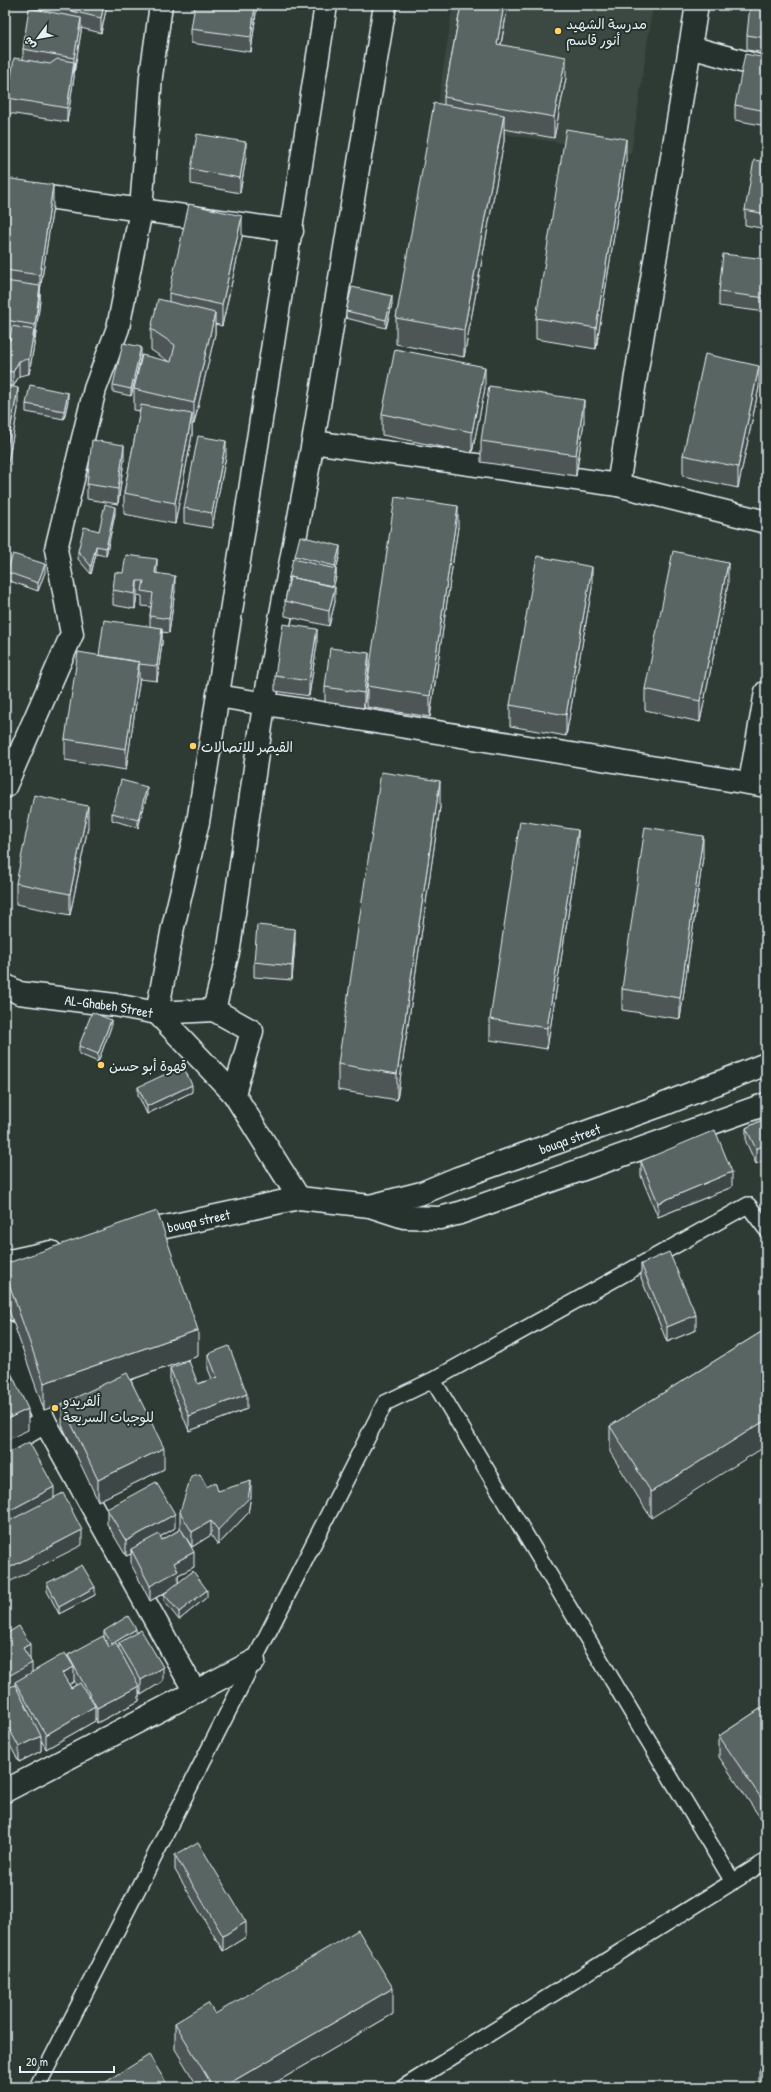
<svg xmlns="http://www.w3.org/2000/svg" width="771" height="2092" viewBox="0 0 771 2092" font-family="'Patrick Hand','Playpen Sans Arabic',sans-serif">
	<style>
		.built { fill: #3b4843 }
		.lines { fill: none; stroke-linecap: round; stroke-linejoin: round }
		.lane-casing { stroke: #e8f1f8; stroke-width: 18 }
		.street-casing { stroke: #e8f1f8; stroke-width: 25 }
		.secondary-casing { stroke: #e8f1f8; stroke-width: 25 }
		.lane { stroke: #26332d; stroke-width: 15 }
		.street { stroke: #26332d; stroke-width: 22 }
		.secondary { stroke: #26332d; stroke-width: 22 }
		.wall { fill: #4d5755; stroke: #e8f1f8; fill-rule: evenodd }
		.shaded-wall { fill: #3e4745; stroke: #e8f1f8 }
		.building { fill: #596563; stroke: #e8f1f8 }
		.poi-dot { fill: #ffd166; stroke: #26332d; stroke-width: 1.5 }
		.labels { text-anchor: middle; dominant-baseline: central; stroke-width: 4; stroke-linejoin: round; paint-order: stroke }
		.poi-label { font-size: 14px; fill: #e8f1f8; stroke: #26332d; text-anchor: start }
		.street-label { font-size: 14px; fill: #e8f1f8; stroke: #26332d }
	</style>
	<rect width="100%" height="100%" fill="#2e3b35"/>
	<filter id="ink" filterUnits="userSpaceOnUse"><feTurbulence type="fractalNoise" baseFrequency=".025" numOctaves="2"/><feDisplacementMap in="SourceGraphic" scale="8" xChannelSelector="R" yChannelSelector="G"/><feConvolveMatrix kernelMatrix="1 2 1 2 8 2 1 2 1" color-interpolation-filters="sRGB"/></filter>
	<g filter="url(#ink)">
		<path class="built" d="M453,5H653L631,154L435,123Z"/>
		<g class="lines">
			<g class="lane-casing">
				<path id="lane" d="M433,1380L733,1882
					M37,2087L385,1403L433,1380L748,1205L766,1229
					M404,2087L766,1861"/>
			</g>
			<g class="street-casing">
				<g id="street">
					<path d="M690,47L766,68"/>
					<path d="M5,191L292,231"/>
					<path d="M313,442L618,485L766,522"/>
					<path d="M618,485L697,5"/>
					<path d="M218,696L766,786"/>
					<path d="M750,782L766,692"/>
					<path d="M5,787L72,634L56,549L95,389L118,328L141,210L151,76L161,5"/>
					<path id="s1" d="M5,985L19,993L115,1005L157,1013L214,1010"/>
					<path d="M5,1331L45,1422L195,1692"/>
					<path d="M5,1445L45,1422"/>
					<path d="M5,1791L254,1661"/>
				</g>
			</g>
			<g class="secondary-casing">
				<g id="secondary">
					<path d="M234,1094L252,1031L214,1010L229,948L264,705L313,442L385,5"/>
					<path d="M299,1198L234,1094L157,1013L173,927L198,822L326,5"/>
					<path id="s2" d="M370,1206L422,1193L458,1178L662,1105L766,1064"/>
					<path id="s3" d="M133,1234L299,1198L370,1206L404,1217L440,1218L460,1213L766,1104"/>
					<path d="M5,1262L51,1252"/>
				</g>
			</g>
			<use href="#lane" class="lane"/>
			<use href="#street" class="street"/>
			<use href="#secondary" class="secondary"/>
		</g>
		<path class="wall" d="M44,5H107L101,33L81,28V32L74,73V77L67,122L8,113V98L23,60V49L44,11Z
			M257,5L251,52L191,43V29Z
			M461,5H508L501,45L566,78L554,138L504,129V141L464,357L396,344V318L444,104V97Z
			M766,5V53L747,50V35Z
			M766,58V126L735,120V105Z
			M246,157L240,193L191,184V169Z
			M626,160L596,349L536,339V318Z
			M766,162V229L745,225V210Z
			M5,178L53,206L40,291V301L35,340H34V345L29,374L19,376L13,387L18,409L5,478V339L10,340V336L5,335Z
			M242,237L222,326L215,324V334L194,424H192V435L175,524L124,514V493L140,411L134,410V389L168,361L151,350V329L169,302V293Z
			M766,259V312L719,306V292Z
			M392,304L386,328L346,318V311Z
			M141,355L131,396L113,392V385Z
			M759,387L738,488L683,476V455Z
			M485,388L472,453L382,435V414Z
			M68,401L64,419L26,412V404Z
			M584,421L576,476L481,462V441Z
			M226,456L212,528L184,523V508Z
			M124,460L118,504L87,499V484Z
			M115,514L106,556L96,554L91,574L78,559V551Z
			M458,527L430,717L367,707V686Z
			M340,554L336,570V577L333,587L335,602L329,626L285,616V601L288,585V581L295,560V556Z
			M7,572H45L38,591L7,580Z
			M123,573L157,574L175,591L169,633L162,632V643L157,681L139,679V683L126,770L65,760V739L99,655L150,627V616L151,607L142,606V596L137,595L135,609L113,605V590Z
			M728,584L700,722L645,710V689Z
			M592,588L566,736L510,726V705Z
			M317,644L309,696L275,691V676Z
			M369,668L364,708L325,702V687Z
			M147,795L138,828L112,820V813Z
			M440,807L397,1100L338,1090V1064Z
			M88,827L70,915L16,904V883Z
			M578,851L547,1049L490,1040V1019Z
			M703,857L680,1019L622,1010V989Z
			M295,943L292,980L254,977V962Z
			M111,1027L98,1062L79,1054V1046Z
			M138,1087L192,1092L147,1114L138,1095Z
			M766,1118L756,1164L746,1142V1128Z
			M641,1161L732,1187L658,1217L641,1176Z
			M5,1264L198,1356L131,1380L164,1469L98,1501L62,1425V1404L66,1402L44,1410L5,1299Z
			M641,1264L696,1330L667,1342L641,1278Z
			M766,1329L651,1518L610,1452V1426Z
			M208,1354L247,1409L189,1431L170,1383V1368L198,1384L212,1379L208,1369Z
			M207,1487L218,1491L251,1496L248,1513L218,1545L211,1535L192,1547L182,1531L194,1567L178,1575V1583L207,1597L179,1620L164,1601V1594L167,1592L150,1601L131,1564V1554L126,1556L107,1524V1509L175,1528L160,1537L162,1540L181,1529L180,1527V1512Z
			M47,1583L95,1595L59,1614L47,1591Z
			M104,1631L136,1633L163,1681L141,1695L139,1691V1701L97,1723L95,1719V1721L46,1749L41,1740V1751L19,1762L5,1736V1633L30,1660L32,1673L68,1657V1655L104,1638ZM74,1680L76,1685L71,1688L69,1684L74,1682Z
			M766,1705V1816L761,1819L719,1757V1736Z
			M175,1855L246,1937L223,1951L175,1870Z
			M215,2014H393L268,2087H198L175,2049V2023Z
			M766,2054V2087H759V2069Z"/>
		<path class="shaded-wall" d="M104,5H107L101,33V18Z
			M255,5H257L251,52V37Z
			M504,5H508L497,65V44Z
			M81,18V32L74,73V58Z
			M566,57V78L554,138V117Z
			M74,62V77L67,122V108Z
			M504,115V141L464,357V330Z
			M626,139V160L596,349V328Z
			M246,142V157L240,193V178Z
			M53,185V206L40,291V301L35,340V325L40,291V275Z
			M242,216V237L222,326V305Z
			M392,296V304L386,328V320Z
			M215,313V334L194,424V403Z
			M34,330V345L29,374V359Z
			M141,347V355L131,396V389Z
			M19,361V376L13,387V372Z
			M759,366V387L738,488V467Z
			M485,367V388L472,453V432Z
			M18,388V409L5,478V457Z
			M68,393V401L64,419V411Z
			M584,400V421L576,476V455Z
			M192,414V435L175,524V503Z
			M226,441V456L212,528V513Z
			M124,445V460L118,504V489Z
			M458,506V527L430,717V696Z
			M115,507V514L106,556V548Z
			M96,546V554L91,574V566Z
			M340,546V554L336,570V577L331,598V591L335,573V566Z
			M157,559V574L155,573Z
			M728,563V584L700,722V701Z
			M45,564V572L38,591V583Z
			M592,567V588L566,736V715Z
			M175,576V591L169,633V619Z
			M137,581V595L135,609V594Z
			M335,587V602L329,626V611Z
			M162,628V643L157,681V666Z
			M317,629V644L309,696V681Z
			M369,653V668L364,708V693Z
			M139,662V683L126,770V749Z
			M440,781V807L397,1100V1074Z
			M147,787V795L138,828V820Z
			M88,806V827L70,915V894Z
			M578,830V851L547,1049V1028Z
			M703,836V857L680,1019V998Z
			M295,929V943L292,980V966Z
			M111,1020V1027L98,1062V1054Z
			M192,1085V1092L147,1114V1106Z
			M766,1144V1159L756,1164V1149Z
			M732,1172V1187L658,1217V1203Z
			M696,1315V1330L667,1342V1327Z
			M198,1330V1356L44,1410V1383Z
			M247,1394V1409L189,1431V1416Z
			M28,1409V1430L5,1441V1420Z
			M766,1420V1446L651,1518V1492Z
			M164,1448V1469L98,1501V1480Z
			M251,1481V1496L248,1513L218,1545V1530Z
			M54,1487V1508L5,1534V1513Z
			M175,1514V1528L132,1553L131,1549V1554L126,1556V1541Z
			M211,1521V1535L192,1547V1532Z
			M82,1530V1545L5,1584V1570Z
			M194,1552V1567L178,1575V1585L150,1601V1586L174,1563Z
			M95,1587V1595L59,1614V1607Z
			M207,1590V1597L179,1620V1612Z
			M136,1629V1637L119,1643V1648L112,1652V1644Z
			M30,1644V1664L32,1663V1684L15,1682V1693L5,1699V1678L23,1648Z
			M74,1667V1682L62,1688V1673Z
			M163,1667V1681L141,1695V1680Z
			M139,1686V1701L97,1723V1708Z
			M95,1706V1721L46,1749V1735Z
			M41,1736V1751L19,1762V1747Z
			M766,1795V1816L761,1819V1798Z
			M246,1922V1937L223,1951V1936Z
			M393,1988V2014L268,2087H223Z"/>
		<path class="building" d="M46,5H104L101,18Z
			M195,5H255L251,37L191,29Z
			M461,5H504L497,44L566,57L554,117L444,97Z
			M750,5H766V38L747,35Z
			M29,8L81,18L74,58L23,49Z
			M745,54L766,58V111L735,105Z
			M14,58L50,64L57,59L74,62L67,108L8,98Z
			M434,103L504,115L464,330L396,318Z
			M566,129L626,139L596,328L536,318Z
			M197,134L246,142L240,178L191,169Z
			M754,160L766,162V214L745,210Z
			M5,178L53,185L40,275L5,270Z
			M189,204L242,216L222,305L169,293Z
			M723,254L766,259V298L719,292Z
			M5,281L40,286L35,325L5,320Z
			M352,287L392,296L386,320L346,311Z
			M158,299L215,313L194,403L134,389L142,355L171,362L175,345L151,329Z
			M12,326L34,330L29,359L19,361L13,372L5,371V339L10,340Z
			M123,343L141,347L131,389L113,385Z
			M395,349L485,367L472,432L382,414Z
			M705,354L759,366L738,467L683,455Z
			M5,385L18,388L5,457Z
			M30,385L68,393L64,411L26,404Z
			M489,386L584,400L576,455L481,441Z
			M141,405L192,414L175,503L124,493Z
			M198,436L226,441L212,513L184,508Z
			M92,440L124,445L118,489L87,484Z
			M395,497L458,506L430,696L367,686Z
			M105,504L115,507L106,548L96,546L91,566L78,551L84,527L99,531Z
			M300,536L340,546L335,566L295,556Z
			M673,551L728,563L700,701L645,689Z
			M13,554L45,564L38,583L7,572Z
			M126,555L157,559L155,573L175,576L169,619L150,616L153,593L142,591L144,581H137L135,594L113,590L115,572L123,573Z
			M537,556L592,567L566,715L510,705Z
			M293,559L336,569L332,586L290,577L289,581H288Z
			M290,577L335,587L329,611L285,601Z
			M104,620L162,628L157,666L139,664V662L99,655Z
			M283,624L317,629L309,681L275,676Z
			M330,648L369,653L364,693L325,687Z
			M78,652L139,662L126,749L65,739Z
			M381,772L440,781L397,1074L338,1064Z
			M121,780L147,787L138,820L112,813Z
			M34,795L88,806L70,894L16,883Z
			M520,821L578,830L547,1028L490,1019Z
			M645,827L703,836L680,998L622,989Z
			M257,925L295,929L292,966L254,962Z
			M92,1012L111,1020L98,1054L79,1046Z
			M183,1066L192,1085L147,1106L138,1087Z
			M766,1118V1144L756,1149L746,1128Z
			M715,1130L732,1172L658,1203L641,1161Z
			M157,1211L198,1330L44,1383L5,1272V1264Z
			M669,1252L696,1315L667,1327L641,1264Z
			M766,1329V1420L651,1492L610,1426Z
			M229,1346L247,1394L189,1416L170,1368L189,1361L198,1384L217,1377L208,1354Z
			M5,1360L28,1409L5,1420Z
			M127,1373L164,1448L98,1480L62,1404Z
			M29,1442L54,1487L5,1513V1455Z
			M200,1474L207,1487L215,1482L218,1491L251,1481L248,1499L218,1530L211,1521L192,1532L180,1512L191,1476Z
			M156,1482L175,1514L126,1541L107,1509Z
			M63,1493L82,1530L5,1570V1523Z
			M181,1529L194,1552L174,1563L178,1571L150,1586L131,1549L159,1534L162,1540Z
			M82,1565L95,1587L59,1607L47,1583Z
			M193,1571L207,1590L179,1612L164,1594Z
			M128,1616L136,1629L112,1644L104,1631Z
			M19,1626L30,1644L23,1648L32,1663L5,1678V1633L6,1634Z
			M141,1630L163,1667L141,1680L119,1643Z
			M103,1636L109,1647L116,1644L139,1686L97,1708L68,1655Z
			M65,1653L74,1667L62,1673L71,1688L80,1683L95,1706L46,1735L15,1682Z
			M15,1685L41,1736L19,1747L5,1721V1689Z
			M766,1705V1795L761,1798L719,1736Z
			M198,1842L246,1922L223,1936L175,1855Z
			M358,1930L393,1988L223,2087H213L175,2023L208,2003L215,2014Z
			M766,2054V2073L759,2069Z
			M149,2055L169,2087H98Z"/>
	</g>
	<g class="poi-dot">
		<circle cx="558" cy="31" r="4"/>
		<circle cx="193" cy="746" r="4"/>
		<circle cx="101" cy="1065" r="4"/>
		<circle cx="55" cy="1408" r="4"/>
	</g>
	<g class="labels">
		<g class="poi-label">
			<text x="566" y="23">مدرسة الشهيد<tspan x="566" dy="16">أنور قاسم</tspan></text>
			<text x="201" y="746">القيصر للاتصالات</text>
			<text x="109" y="1065">قهوة أبو حسن</text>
			<text x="63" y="1400">ألفريدو<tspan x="63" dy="16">للوجبات السريعة</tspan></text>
		</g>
		<g class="street-label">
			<text stroke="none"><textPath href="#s1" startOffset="107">AL-Ghabeh Street</textPath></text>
			<text stroke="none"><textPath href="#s2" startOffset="211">bouqa street</textPath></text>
			<text stroke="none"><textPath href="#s3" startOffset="67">bouqa street</textPath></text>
		</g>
	</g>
	<rect width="771" height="2092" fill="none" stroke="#26332d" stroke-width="20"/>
	<rect x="10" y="10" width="751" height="2072" fill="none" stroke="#e8f1f8" stroke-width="1.5" filter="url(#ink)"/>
	<g transform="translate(38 38) rotate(238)" stroke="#26332d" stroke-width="3" paint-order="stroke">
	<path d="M0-3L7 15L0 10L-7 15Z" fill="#e8f1f8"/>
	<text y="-6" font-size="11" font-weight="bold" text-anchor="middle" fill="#e8f1f8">ش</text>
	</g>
	<path d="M20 2066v6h94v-6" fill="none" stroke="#e8f1f8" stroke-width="2"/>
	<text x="26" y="2066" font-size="12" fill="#e8f1f8" stroke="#26332d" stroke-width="3" paint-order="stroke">20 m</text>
</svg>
